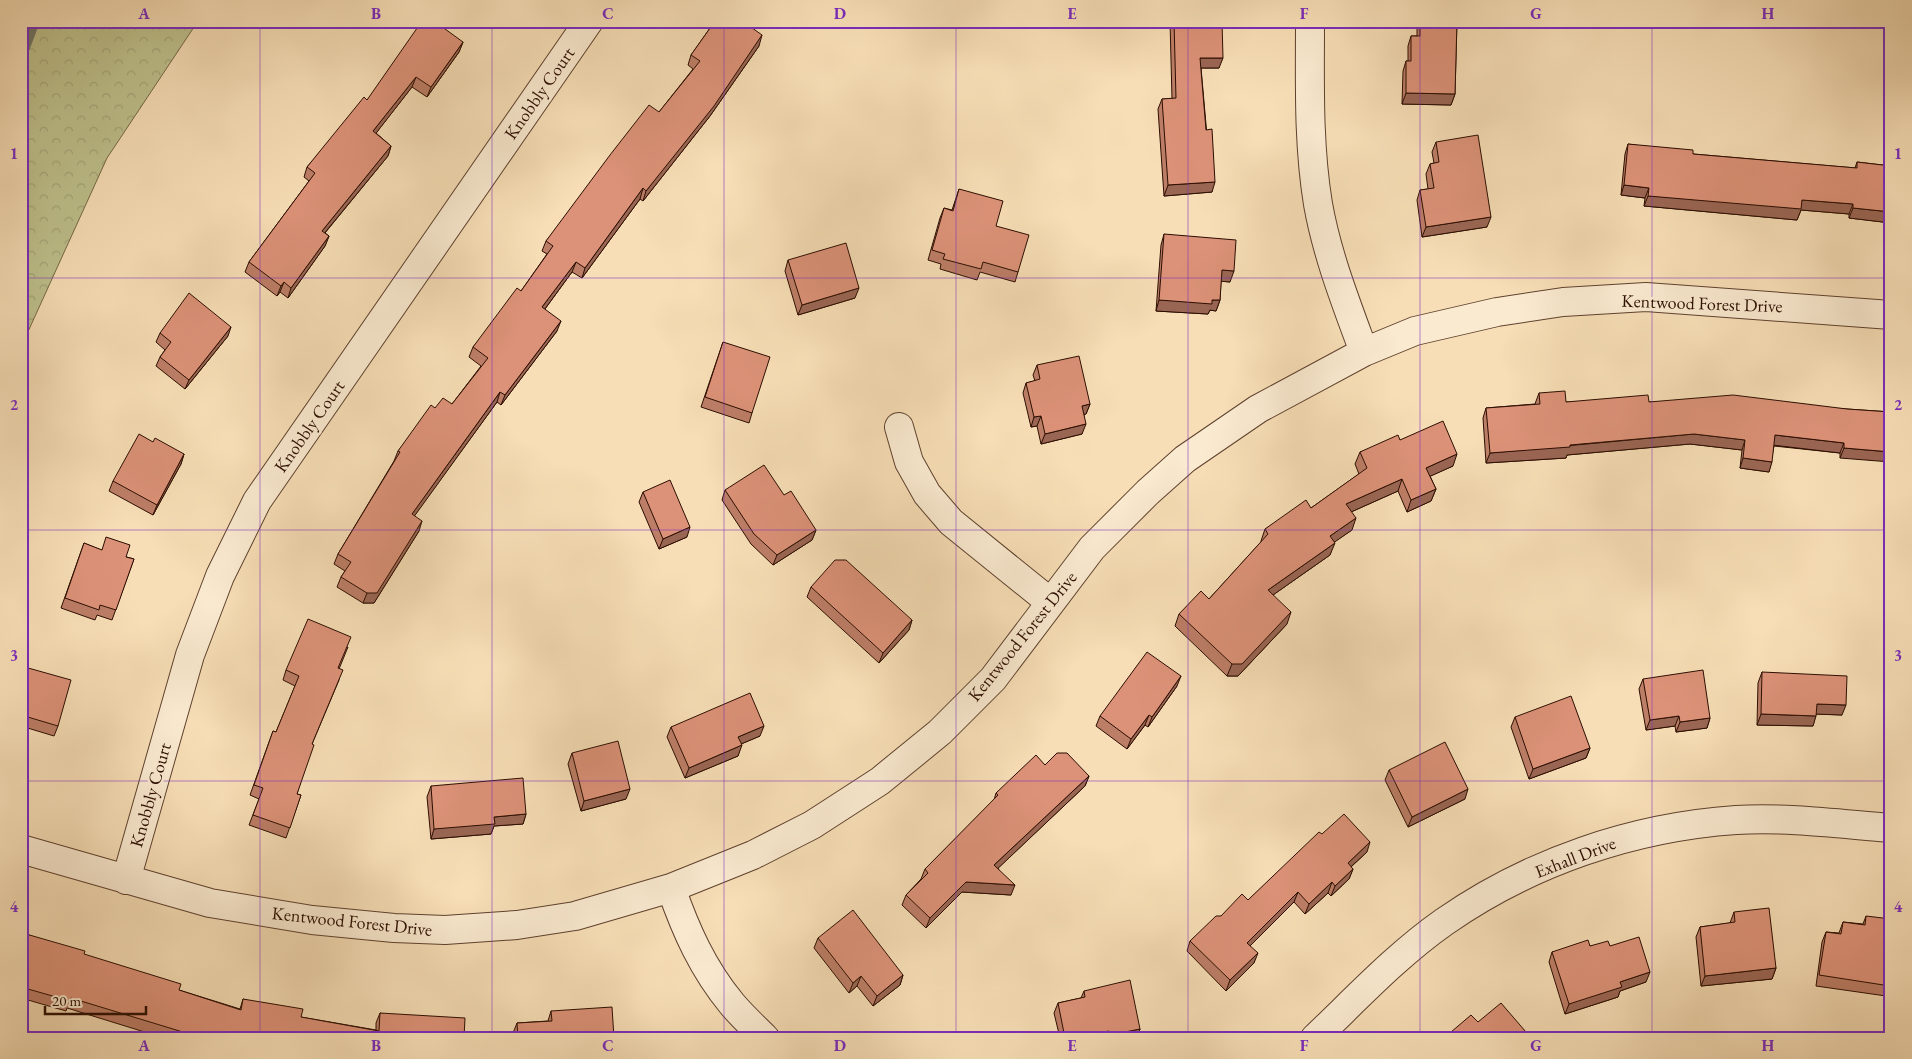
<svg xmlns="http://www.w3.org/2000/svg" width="1912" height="1059" viewBox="0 0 1912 1059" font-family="'EB Garamond',serif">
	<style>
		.forest { fill: url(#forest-crowns); stroke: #746746 }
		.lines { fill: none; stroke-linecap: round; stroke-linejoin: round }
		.stream { stroke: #6f7669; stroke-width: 10 }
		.minor-casing { stroke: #5e412e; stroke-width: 30 }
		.minor { stroke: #faead0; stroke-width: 28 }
		.wall { fill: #bd7e67; stroke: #2b0d00 }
		.shaded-wall { fill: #9a6654; stroke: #2b0d00 }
		.building { fill: #dc9278; stroke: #2b0d00 }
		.grid { fill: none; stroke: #7b2cbf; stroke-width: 1; stroke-opacity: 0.55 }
		.labels { text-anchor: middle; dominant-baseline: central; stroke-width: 5; stroke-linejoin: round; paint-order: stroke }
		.street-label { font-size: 18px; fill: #2b0d00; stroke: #faead0 }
		.neatline { fill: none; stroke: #7b2cbf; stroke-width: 2 }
		.grid-label { font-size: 16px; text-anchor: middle; font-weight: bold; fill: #7b2cbf }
	</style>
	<defs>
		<pattern id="forest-crowns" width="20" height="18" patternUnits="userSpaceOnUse" patternTransform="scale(1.25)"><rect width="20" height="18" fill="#bec18d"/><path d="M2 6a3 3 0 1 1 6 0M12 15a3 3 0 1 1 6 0" fill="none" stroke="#a3a578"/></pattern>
	</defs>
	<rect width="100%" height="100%" fill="#f7deb6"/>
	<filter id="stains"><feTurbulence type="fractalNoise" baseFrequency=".004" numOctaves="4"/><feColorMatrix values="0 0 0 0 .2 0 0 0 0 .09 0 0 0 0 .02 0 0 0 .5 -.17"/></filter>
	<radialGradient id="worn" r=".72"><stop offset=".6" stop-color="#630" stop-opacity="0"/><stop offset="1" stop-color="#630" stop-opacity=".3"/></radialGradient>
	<path class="forest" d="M21,21H198L107,158L21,347Z"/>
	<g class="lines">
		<path class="stream" d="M21,58L35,21"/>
		<g class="minor-casing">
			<path id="minor" d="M1310,21C1310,82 1308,143 1318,204C1327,255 1346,303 1364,352
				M899,427L909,462L927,494L951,522L1050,602
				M21,849L210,903L312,920L394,928L445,930L517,925L575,916L671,888L753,855L812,825L880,781L940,732L993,679L1092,548L1148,492L1185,459L1258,409L1364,352L1415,331L1497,312L1563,302L1646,297L1891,315
				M126,880L190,655L220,576L257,501L589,21
				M671,888C686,931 703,969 732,1004C742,1016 754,1027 765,1038
				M1315,1038C1357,998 1397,955 1444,922C1530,862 1633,827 1736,820C1788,817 1840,824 1891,828"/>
		</g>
		<use href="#minor" class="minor"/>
	</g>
	<path class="wall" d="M715,21H753L750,27L759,46L710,116L643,201L640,199L582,278L572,272L545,309L557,331L501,405L497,402L414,516L419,531L374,603H363L337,587L341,577L345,571L334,564L338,554L394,461L398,451L435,408L452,404L481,366L469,357L473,347L521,291L547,254L542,251L546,241L659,112L693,69L688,65L691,55Z
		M1170,21H1222L1219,68H1201L1212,192L1164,196L1158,109L1162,99H1172Z
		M1417,21H1457L1455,94L1451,105L1402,104L1403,71L1406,61H1408V46L1411,36H1417Z
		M463,42L459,52L427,97L412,87L376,133L391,146L388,156L325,233L329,236L325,246L288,298L280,292L277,296L245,272L249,262L309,181L304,177L307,167L367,100Z
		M1436,142L1487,227L1422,237L1417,200L1420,190L1428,189L1426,174L1430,164L1434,163L1432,152Z
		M1628,144L1693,154L1855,168L1857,162L1891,166V223L1849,218V214L1801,210L1797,220L1644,206L1645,198L1621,195L1625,154Z
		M959,189L996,226L1018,272L1015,282L980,272L977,280L940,269L941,264L928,260L940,218L944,208L952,210Z
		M1164,234L1230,282L1221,281L1220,300L1216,311L1210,310L1208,314L1156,311L1161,245Z
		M788,260L855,298L798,315L785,271Z
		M160,333L228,336L185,389L156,366L160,357L165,350L156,342Z
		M723,342L752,413L749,423L701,407Z
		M1037,365L1090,404L1086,414H1084L1082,434L1041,444L1037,426L1031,427L1023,393L1026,383L1035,381L1033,375Z
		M1539,393L1566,402H1649L1847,409L1891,412L1840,458V453L1774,446L1769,472L1740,468L1742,450L1690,444L1567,455L1566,458L1486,463L1483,418L1486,408L1535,404Z
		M1400,440L1453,466L1430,476L1436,489L1431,501L1407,512L1398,491L1351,512L1352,530L1334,542L1330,555L1273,595L1287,624L1238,676H1227L1175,626L1179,614L1209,599L1261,542V541L1265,529L1311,508L1359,474L1355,464L1360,452Z
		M184,454L181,464L153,515L109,491L113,481Z
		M725,490L784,495L816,530L812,540L773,565L751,544L722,500Z
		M643,492L687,537L659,549L639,502Z
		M84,543L101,550L134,559L112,620L97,615L95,620L61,608Z
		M811,587L912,620L909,630L879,663L807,597Z
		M348,647L339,669V680L312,744L297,794L301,795L286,838L249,825L259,799L250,795L273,731L276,732L295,686L283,680L286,670Z
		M21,666L58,726L54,736L21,726Z
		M1762,672L1842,715L1816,714L1813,726L1757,725L1758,683Z
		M1643,679L1710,718L1707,728L1676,732L1675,726L1646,730L1639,689Z
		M1177,686L1148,727L1145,725L1127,749L1096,726L1100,716Z
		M1515,717L1590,748L1586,758L1529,779L1511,727Z
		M671,727L760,736L741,744L738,756L685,778L667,737Z
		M572,753L626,799L581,811L568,764Z
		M1045,765L1089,776L1085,786L998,868L1011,895L962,892L926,928L902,905L906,895L921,879L925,869L994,800L996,793Z
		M1389,770L1465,799L1408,827L1385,780Z
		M431,786L526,814L523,824L494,826L491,834L431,839L427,797Z
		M1322,834L1367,852L1351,867L1353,869L1349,879L1331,896L1328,893L1305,914L1294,902L1250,946L1254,963L1226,991L1187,951L1190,941L1221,916L1248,900Z
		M1734,912L1776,968L1772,979L1701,986L1696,937L1700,927L1730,923Z
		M1866,916L1890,986L1886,996L1816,986L1822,942L1826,932L1839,933L1843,922L1863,924Z
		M26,934L179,990L240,1009L243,999L301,1017L376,1030V1023L380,1013L464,1038H164L67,1008L66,1011L21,998V946Z
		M818,938L903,975L900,985L873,1006L857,986L849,993L814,948Z
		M1590,946H1610L1646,982L1620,991L1618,997L1565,1014L1549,962L1552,952Z
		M1084,991L1140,1029L1137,1038H1060L1054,1013L1058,1003L1081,998Z
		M551,1011L614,1038H514L513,1033L517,1023L548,1021Z"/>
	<path class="shaded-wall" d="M750,21H753L751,25L744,35L748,25Z
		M762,35L759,46L710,116L643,201L646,191Z
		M463,42L459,52L427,97L431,87Z
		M1200,58H1223L1219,68H1196Z
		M416,77L412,87L370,141L373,131Z
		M1406,93L1455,94L1451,105L1402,104Z
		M391,146L388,156L318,241L322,231Z
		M1215,182L1212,192L1164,196L1168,185Z
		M1624,185L1649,188L1645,198L1621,195Z
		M643,188L640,199L582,278L585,268Z
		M1648,196L1802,200L1853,204L1849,214L1801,210L1797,220L1644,206Z
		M1853,208L1891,212V223L1849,218Z
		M1491,217L1487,227L1422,237L1426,227Z
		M329,236L325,246L288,298L291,288Z
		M576,262L572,272L539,317L542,307Z
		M1222,270L1234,271L1230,282L1218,281Z
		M284,282L280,292L277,296L281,286Z
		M859,288L855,298L798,315L802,305Z
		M1159,300H1220L1216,311L1210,310L1208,314L1156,311Z
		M561,321L557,331L501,405L505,395Z
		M231,327L228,336L185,389L189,380Z
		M500,392L497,402L408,525L412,514Z
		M1090,404L1086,414L1078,416L1082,406Z
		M1041,416L1037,426L1031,427L1034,417Z
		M1086,424L1082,434L1041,444L1045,434Z
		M1694,434L1745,440L1742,450L1690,444L1567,455L1566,458L1486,463L1490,453Z
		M1775,435L1844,443L1840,453L1772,445Z
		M1844,448L1891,452V462L1840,458Z
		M184,454L181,464L153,515L157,505Z
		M1457,454L1453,466L1422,480L1426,468Z
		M1743,458L1772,462L1769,472L1740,468Z
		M1402,479L1398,491L1342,516L1346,504Z
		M1436,489L1431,501L1407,512L1411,500Z
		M1356,518L1352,530L1326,548L1330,536Z
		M422,521L419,531L374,603H363L367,593Z
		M690,527L687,537L659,549L663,539Z
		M816,530L812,540L773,565L777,555Z
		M1335,543L1330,555L1263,602L1268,590Z
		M1291,612L1287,624L1238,676H1227L1232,664Z
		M912,620L909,630L879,663L883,653Z
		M1181,676L1177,686L1148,727L1152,717Z
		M1817,704L1846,705L1842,715L1813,714Z
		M1761,714L1816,716L1813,726L1757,725Z
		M1149,715L1145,725L1127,749L1131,739Z
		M1679,716L1675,726L1646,730L1650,720Z
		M1710,718L1707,728L1676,732L1680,722Z
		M764,726L760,736L734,747L738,737Z
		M742,745L738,756L685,778L689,768Z
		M1590,748L1586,758L1529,779L1533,769Z
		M1089,776L1085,786L991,875L994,865Z
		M630,789L626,799L581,811L584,801Z
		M1468,789L1465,799L1408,827L1412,817Z
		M526,814L523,824L494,826L491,834L431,839L434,829L494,817Z
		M1370,842L1367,852L1344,873L1348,863Z
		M1353,869L1349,879L1331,896L1335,886Z
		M966,882L1015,885L1011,895L962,892L926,928L930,918Z
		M1332,882L1328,893L1305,914L1309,904Z
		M1298,892L1294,902L1243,953L1247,943Z
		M1258,953L1254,963L1226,991L1230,980Z
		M1776,968L1772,979L1701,986L1705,976Z
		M1650,972L1646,982L1620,991L1618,997L1565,1014L1569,1004L1620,982Z
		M903,975L900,985L873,1006L877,996Z
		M861,976L857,986L849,993L853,983Z
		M1140,1029L1137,1038H1109L1110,1035Z
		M1109,1031L1107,1038H1073Z
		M1526,1032L1524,1038H1519Z"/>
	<path class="building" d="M422,21H434L463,42L431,87L416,77L373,131L391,146L322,231L329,236L291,288L284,282L281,286L249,262L315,173L307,167L364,97L367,100Z
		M715,21H750L748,25L762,35L714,106L646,191L643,188L585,268L576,262L542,307L561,321L505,395L500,392L412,514L422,521L377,593H367L341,577L351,562L338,554L400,452L398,451L431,405L435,408L443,398L452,404L488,358L473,347L517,288L521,291L553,246L546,241L610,155L649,105L659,112L700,61L691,55Z
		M1174,21H1222L1223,58H1200L1206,130L1212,129L1215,182L1168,185L1162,99L1176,98Z
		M1420,21H1457L1455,94L1406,93V61H1411V36H1420Z
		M1478,135L1491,217L1426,227L1420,190L1434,188L1430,164L1439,162L1436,142Z
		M1628,144L1693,150V154L1857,168V162L1891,166V212L1853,208V204L1802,200L1801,209L1648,196L1649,188L1624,185Z
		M959,189L1003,201L996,226L1029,235L1018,272L983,262L981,269L943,259L945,254L932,250L944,208L953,211Z
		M1164,234L1236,240L1234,271L1222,270L1220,300H1212V304L1159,300Z
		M846,243L859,288L802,305L788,260Z
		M189,293L231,327L189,380L160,357L171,342L160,333Z
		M723,342L770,357L752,413L705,397Z
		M1079,356L1090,404L1082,406L1086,424L1045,434L1041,416L1034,417L1026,383L1040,379L1037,365Z
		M1565,391L1566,402L1648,395L1649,402L1733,395L1847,409L1891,412V452L1844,448V443L1775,435L1772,462L1743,458L1745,440L1694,434L1570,445V447L1490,453L1486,408L1540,404L1539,393Z
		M1443,421L1457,454L1426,468L1436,489L1411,500L1402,479L1346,504L1356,518L1330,536L1335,543L1268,590L1291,612L1242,664H1232L1179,614L1201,591L1209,599L1268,534L1265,529L1306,500L1311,508L1367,468L1360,452L1398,435L1400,440Z
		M139,434L153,442L155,438L184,454L157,505L113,481Z
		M764,465L784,495L791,491L816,530L777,555L754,534L725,490Z
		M670,480L690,527L663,539L643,492Z
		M106,537L130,545L126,557L134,559L116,610L100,605L99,610L65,598L84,543L102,550Z
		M835,560H846L912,620L883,653L811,587Z
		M308,619L351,637L338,668L343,670L312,744L314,745L297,794L301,795L290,828L253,815L263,788L254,785L273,731L276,732L299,676L286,670Z
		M1147,652L1181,676L1152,717L1149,715L1131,739L1100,716Z
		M21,666L71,680L58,726L21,715Z
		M1703,670L1710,718L1680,722L1679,716L1650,720L1643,679Z
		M1762,672L1847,676L1846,705L1817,704L1816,716L1761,714Z
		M750,693L764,726L738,737L742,745L689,768L671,727Z
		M1571,696L1590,748L1533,769L1515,717Z
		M618,741L630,789L584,801L572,753Z
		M1445,742L1468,789L1412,817L1389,770Z
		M1057,753H1067L1089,776L994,865L1015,885L966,882L930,918L906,895L928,873L925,869L998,795L996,793L1036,755L1045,765Z
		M523,778L526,814L494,817L495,824L434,829L431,786Z
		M1344,814L1370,842L1348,863L1353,869L1335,886L1332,882L1309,904L1298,892L1247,943L1258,953L1230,980L1190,941L1216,916H1221L1242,894L1248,900L1319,832L1322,834Z
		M1769,908L1776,968L1705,976L1700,927L1735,922L1734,912Z
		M853,910L903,975L877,996L861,976L853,983L818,938Z
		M1866,916L1891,919L1890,986L1819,975L1826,932L1841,934L1843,922L1865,925Z
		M26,934L85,951L84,954L181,984L179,990L241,1010L243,999L303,1009L301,1017L379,1031L380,1013L465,1018L464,1038H205L196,1036L71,998L70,1001L21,987V949Z
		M1639,937L1650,972L1620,982L1622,987L1569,1004L1552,952L1588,940L1590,946L1608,941L1610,946Z
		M1130,980L1140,1029L1110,1035L1109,1031L1073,1038H1065L1058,1003L1085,997L1084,991Z
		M1501,1003L1526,1032L1519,1038H1444L1471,1015L1478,1022Z
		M612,1007L614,1038H518L517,1023L552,1021L551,1011Z"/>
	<path class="grid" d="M260,21V1038M492,21V1038M724,21V1038M956,21V1038M1188,21V1038M1420,21V1038M1652,21V1038M21,278H1891M21,530H1891M21,781H1891"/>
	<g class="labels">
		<g class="street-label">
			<text transform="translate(539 93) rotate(-55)">Knobbly Court</text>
			<text transform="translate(1702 303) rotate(2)">Kentwood Forest Drive</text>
			<text transform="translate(309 426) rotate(-55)">Knobbly Court</text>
			<text transform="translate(1022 636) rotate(-51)">Kentwood Forest Drive</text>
			<text transform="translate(150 795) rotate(-74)">Knobbly Court</text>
			<text transform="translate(1575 857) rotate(-21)">Exhall Drive</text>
			<text transform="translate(352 921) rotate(6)">Kentwood Forest Drive</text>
		</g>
	</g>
	<rect width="1912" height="1059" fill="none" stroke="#f7deb6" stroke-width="55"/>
	<path d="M45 1006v8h101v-8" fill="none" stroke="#2b0d00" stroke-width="2.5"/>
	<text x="52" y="1006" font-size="15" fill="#2b0d00" stroke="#faead0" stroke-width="4" paint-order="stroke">20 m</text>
	<rect x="28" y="28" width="1856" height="1004" class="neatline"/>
	<g class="grid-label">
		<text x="144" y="19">A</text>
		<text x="376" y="19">B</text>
		<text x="608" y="19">C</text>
		<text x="840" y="19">D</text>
		<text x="1072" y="19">E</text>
		<text x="1304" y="19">F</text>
		<text x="1536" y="19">G</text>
		<text x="1768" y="19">H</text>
		<text x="14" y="159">1</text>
		<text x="1898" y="159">1</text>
		<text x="14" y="410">2</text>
		<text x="1898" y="410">2</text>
		<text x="14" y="661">3</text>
		<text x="1898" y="661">3</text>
		<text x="14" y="912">4</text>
		<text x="1898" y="912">4</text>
		<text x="144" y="1051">A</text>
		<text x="376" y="1051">B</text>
		<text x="608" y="1051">C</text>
		<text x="840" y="1051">D</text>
		<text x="1072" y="1051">E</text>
		<text x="1304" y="1051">F</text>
		<text x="1536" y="1051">G</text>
		<text x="1768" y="1051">H</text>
	</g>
	<rect width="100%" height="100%" filter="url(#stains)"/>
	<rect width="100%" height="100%" fill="url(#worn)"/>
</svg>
